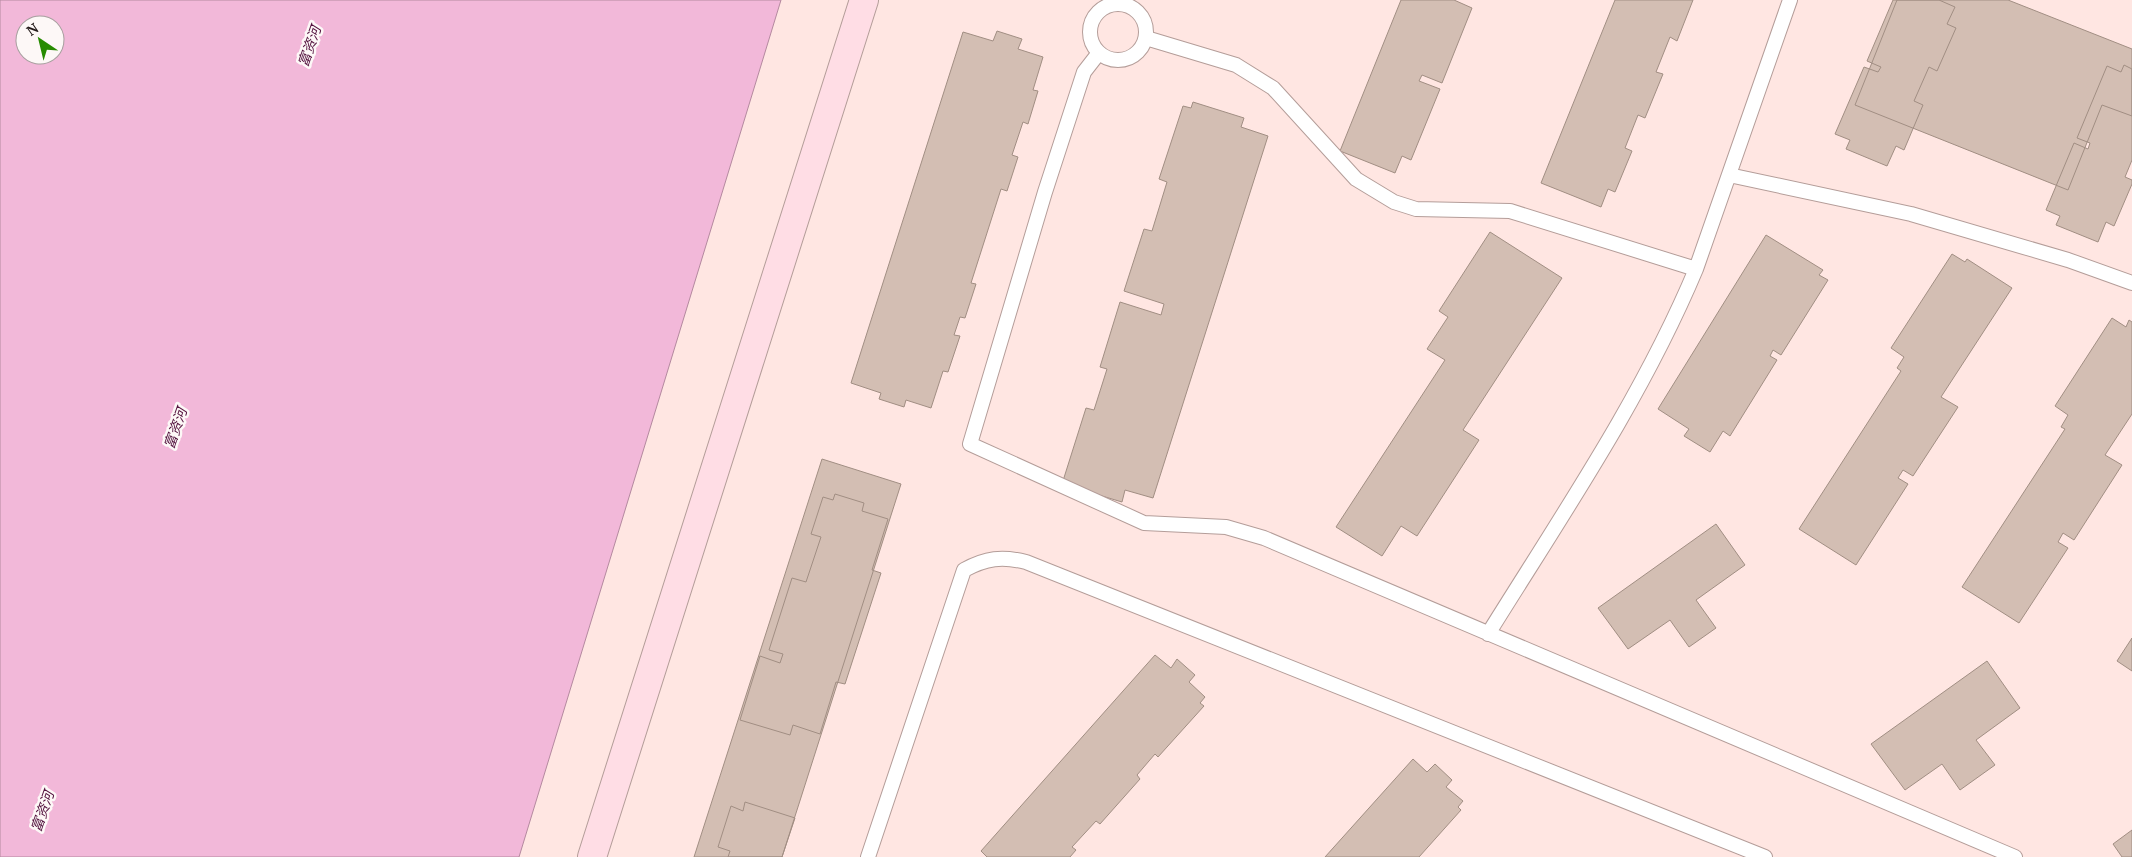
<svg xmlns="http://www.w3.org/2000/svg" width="2132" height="857" viewBox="0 0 2132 857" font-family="'PT Serif','Noto Sans SC',serif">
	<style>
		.water { fill: #f2b8d9; stroke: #b4899f; fill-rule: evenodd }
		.building { fill: #d3beb3; stroke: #a18e83 }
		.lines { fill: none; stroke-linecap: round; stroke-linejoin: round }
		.lane-casing { stroke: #b49d99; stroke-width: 16 }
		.secondary-casing { stroke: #b49d99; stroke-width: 30 }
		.lane { stroke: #fff; stroke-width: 14 }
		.secondary { stroke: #ffdde5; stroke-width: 28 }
		.labels { text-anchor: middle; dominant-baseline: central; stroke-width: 5; stroke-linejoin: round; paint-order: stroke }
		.water-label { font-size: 14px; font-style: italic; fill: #510f3c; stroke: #fdf8f7 }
	</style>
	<rect width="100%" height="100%" fill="#ffe6e2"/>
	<path class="water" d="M0,0H781L519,857H0ZM25,25H55V55H25Z"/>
	<path class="building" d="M1401,0H1454L1472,8L1442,83L1422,75L1419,81L1440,89L1411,160L1402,156L1395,173L1340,151Z
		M1615,0H1693L1677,41L1670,37L1656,72L1663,74L1645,118L1638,115L1625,148L1632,151L1615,192L1608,189L1601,207L1541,183Z
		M1893,0H1939L1955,7L1947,24L1956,28L1937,71L1929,67L1914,101L1923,105L1904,150L1896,146L1887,166L1846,149L1850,140L1835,134L1864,67L1878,72L1881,67L1867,61Z
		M1897,0H2008L2132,49V116L2102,105L2068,190L1855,105Z
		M997,31L1022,39L1018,49L1043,57L1033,90L1038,91L1028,124L1023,122L1012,155L1018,157L1007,191L1001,189L971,283L976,284L965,318L960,317L954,335L960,336L948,372L943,371L931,408L906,400L904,407L879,399L881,393L851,383L963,32L993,41Z
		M2124,65L2132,69V160L2125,177L2132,180V184L2114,226L2106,222L2098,242L2056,225L2060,216L2046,210L2074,143L2088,149L2090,143L2077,138L2107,66L2121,72Z
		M1193,102L1244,118L1241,127L1268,136L1153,498L1125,490L1122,502L1062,484L1086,408L1094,410L1107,369L1100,367L1120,302L1161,315L1164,304L1124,291L1144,229L1152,231L1167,182L1159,179L1183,106L1191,108Z
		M1490,232L1562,278L1463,430L1479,440L1417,536L1401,526L1382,556L1336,527L1445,360L1427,349L1448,317L1439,311Z
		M1766,235L1823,270L1819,275L1828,280L1781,355L1773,350L1770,356L1777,360L1730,436L1723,431L1710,452L1684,436L1689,429L1658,409Z
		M1952,254L1965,262L1967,259L2012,288L1941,397L1958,407L1913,476L1903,470L1898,478L1908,484L1856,565L1799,529L1901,371L1897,368L1904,357L1891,348Z
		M2112,318L2126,327L2129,320L2132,322V414L2105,455L2122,465L2074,540L2063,533L2058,542L2068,548L2019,623L1962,587L2065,429L2061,427L2068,415L2055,406Z
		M822,459L901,484L782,857H694Z
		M835,494L864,503L862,511L888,519L872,570L881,573L845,684L836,682L820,734L793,725L790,735L740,720L760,656L780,663L783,654L769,650L792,578L806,582L821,537L811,534L823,497L833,500Z
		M1716,524L1745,565L1696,600L1716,628L1689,647L1670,620L1628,649L1598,608Z
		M2132,638V671L2117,661Z
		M1155,655L1171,668L1177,659L1195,675L1189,682L1205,697L1200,703L1204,706L1158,757L1155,754L1137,775L1140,779L1100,824L1096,821L1072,847L1076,850L1070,857H987L981,851Z
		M1987,661L2020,708L1976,740L1995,765L1960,790L1942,764L1905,790L1871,744Z
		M1413,759L1427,772L1435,764L1452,780L1446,787L1463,801L1458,807L1461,810L1419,857H1325Z
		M745,802L795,818L782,857H728L730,851L718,847L731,806L743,811Z
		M2132,830V857H2122L2113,844Z"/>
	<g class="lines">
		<g class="lane-casing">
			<path id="lane" d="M1090 32a28 28 0 1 1 56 0a28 28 0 1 1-56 0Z
				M1146,38L1236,65L1273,88L1356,179L1394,202L1416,209L1510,211L1696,269
				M1098,54L1084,72L1045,192L970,444L1144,523L1226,527L1264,538L2015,857
				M1729,175L1911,214L2068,260L2132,283
				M1488,634C1562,515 1642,398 1696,269L1790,0
				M868,857L964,570C986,558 1002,556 1026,562L1765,857"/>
		</g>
		<g class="secondary-casing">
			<path id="secondary" d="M592,857L864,0"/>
		</g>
		<use href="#lane" class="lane"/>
		<use href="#secondary" class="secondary"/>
	</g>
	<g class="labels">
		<g class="water-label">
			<text transform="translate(309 46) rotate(-71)">富资河</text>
			<text transform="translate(175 428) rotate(-71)">富资河</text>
			<text transform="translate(42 811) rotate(-71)">富资河</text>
		</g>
	</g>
	<g transform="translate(40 40) rotate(325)"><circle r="24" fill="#fdf8f7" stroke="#a69f9e"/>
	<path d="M0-4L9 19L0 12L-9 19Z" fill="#278b01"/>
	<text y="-8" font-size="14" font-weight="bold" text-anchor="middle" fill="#231a19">N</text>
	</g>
</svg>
